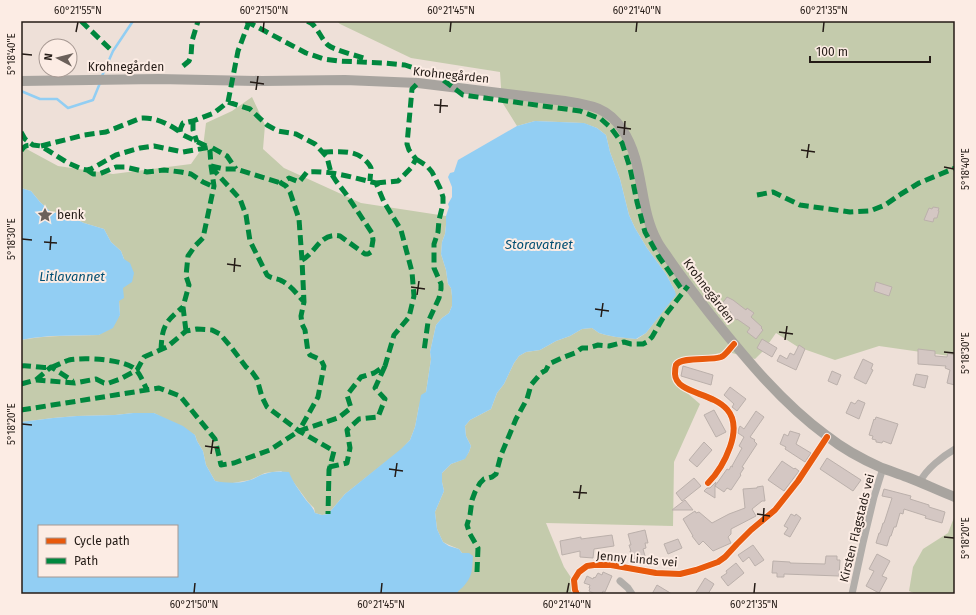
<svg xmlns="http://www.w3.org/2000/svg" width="976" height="615" viewBox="0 0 976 615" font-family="'Fira Sans',sans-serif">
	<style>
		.green { fill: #c4cbac }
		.water { fill: #92cef3; fill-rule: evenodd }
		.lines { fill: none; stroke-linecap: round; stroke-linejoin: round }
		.stream { stroke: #92cef3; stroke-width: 2.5 }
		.building { fill: #d4c7c3; stroke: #bbb0ab }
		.minor { stroke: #b2aeaa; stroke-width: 7 }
		.secondary { stroke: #a8a49f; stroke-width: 10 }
		.quiet { stroke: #00873e; stroke-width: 5; stroke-dasharray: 10 5; stroke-linecap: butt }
		.cycleway-casing { stroke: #fcece4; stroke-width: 8 }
		.cycleway { stroke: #e8590c; stroke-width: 6 }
		.ticks { fill: none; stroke: #241b16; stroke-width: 1.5 }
		.labels { text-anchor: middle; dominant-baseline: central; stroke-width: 4; stroke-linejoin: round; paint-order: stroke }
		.street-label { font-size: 12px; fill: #241b16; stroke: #fcece4 }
		.poi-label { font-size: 12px; fill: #241b16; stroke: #fcece4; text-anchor: start }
		.water-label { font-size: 13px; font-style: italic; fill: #004e72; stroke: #fcece4 }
		.neatline { fill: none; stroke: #241b16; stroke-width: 1.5 }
		.ticks-label { font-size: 10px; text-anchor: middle; fill: #241b16 }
	</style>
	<rect width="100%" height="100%" fill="#eee0d8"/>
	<path class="green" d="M337,21H955V357L950,356L921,352L879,346L835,360L798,347L776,333L764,350L755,359L728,352L673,362L679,386L700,404L674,462L673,526L546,523L564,567L582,594H457V591L462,587V553L459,549L449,545L443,542L437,529L435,512L444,491L442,482V473L451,464L464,459L469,452L471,446L466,436L465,426L470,420L491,409L497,393L504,384L514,363L519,356L526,352L540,350L556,341L570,336L582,329L592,328L599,333L606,335L616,337L637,339L646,333L675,295V291L666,274L647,248L635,228L629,215L620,179L610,152L606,135L597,128L583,123L535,121L517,126L502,102L500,72L411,58L340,24Z
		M252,97L265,125L263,149L284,168L361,203L446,216V225L445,234L442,242L441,254L446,270L448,284L451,288L452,296V306L449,313L442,318L436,325L430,352L431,359L426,392L419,406L415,427L410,440L401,450L345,494L328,514L322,515L315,513L314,508L308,502L292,480L281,471L265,473L250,480L233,483H223L215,481L206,465L203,451L197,441L195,435L154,413H133L115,415L77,416L53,418L21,422V340C46,335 73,336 99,335L120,315L119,301L123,288L124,259L121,251L111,242L104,229L84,223L65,214L51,212L40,202L31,191L21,188V146L58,166L113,174L191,164L203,147L206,123L232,111Z
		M955,515V594H916L909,591L913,567L923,549L948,533Z"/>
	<path class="water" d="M535,121L584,123L597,128L606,135L610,152L620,179L629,215L635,228L647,248L666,274L675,291L676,295L646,333L636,339L616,337L606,335L599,333L592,328L582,329L570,336L556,341L540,350L526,352L519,356L514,363L504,384L497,393L491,409L470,420L465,426L466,436L471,446L469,452L465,459L451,464L442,473V482L444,491L435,512L437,529L443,542L449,546L459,549L462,553H469L473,556C472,570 473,576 463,587C460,590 458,590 457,594H21V422L53,418L77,416L115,415L133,413H154L183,426L195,435L197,441L203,451L206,465L215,481C226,483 238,484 250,480C255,479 259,475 264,474C272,471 281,471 289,472C293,483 300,491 306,500C310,505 313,507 315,513L322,515L328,514L345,494L401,449L410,440L415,427L421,395L426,392L431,359L430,352L436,325L442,318L449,313L452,306V296L451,288L448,284L446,270L441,254L442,242L445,234L446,225V216L449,207L448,204L452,197V187L448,177L450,173L454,172L458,160L517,126ZM39,526H177V576H39Z
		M21,188L31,191L40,202L51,212L65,214L84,223L104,229L111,242L121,251L124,259L130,263L134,273L132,282L123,288L124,298L119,301L120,315L113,328L99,335L51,336L32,338L21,340Z"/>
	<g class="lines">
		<path class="stream" d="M102,76L113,51L133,21
			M21,91L40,99H57L68,108L93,100L100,83"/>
	</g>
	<path class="building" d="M933,207L939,208L938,211H939L937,218H934L933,222L924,220L929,208L932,209Z
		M876,282L892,287L889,296L874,291Z
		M727,297L733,300L746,310L747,308L754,313L751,317L762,327L761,328L763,330L756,339L747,332L750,328L737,319V320L731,316L732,315L730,314L731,312L721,305Z
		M762,339L777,348L772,357L757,348Z
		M799,345L805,349L796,370L777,361L780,355L787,359L790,353L794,355Z
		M918,349L935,351V356L947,357L948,353L955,355V385L947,383L950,370L945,368L946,366L918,364Z
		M863,359L873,364L871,369L873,370L866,384L854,378Z
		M683,366L713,375L711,385L681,376Z
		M832,371L841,375L837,385L828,381Z
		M916,374L928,376L925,388L913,385Z
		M730,387L746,399L737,411L732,407L734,404L724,395Z
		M858,400L865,403L859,419L846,413L851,402L855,404Z
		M714,410L726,432L716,437L704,415Z
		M756,411L764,417L750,437L755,440L754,441L757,444L742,467L744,468L740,474L741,475L731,490L727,488L724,492L715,486V498L704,491L707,488H710L716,482L715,486L727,469L729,470L731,466L733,467L732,466L742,448L739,446L744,437L738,433L739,428L740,426L744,429Z
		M876,417L898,424L891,444L883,441L882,443L876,442V440L872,439L873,436L869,435L874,419L875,420Z
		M790,431L800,434L796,444L811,453L805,462L785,449L786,447L780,444L784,434L788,436Z
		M704,442L712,450L697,467L689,460Z
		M827,458L861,480L853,491L820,469Z
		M782,461L794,469L795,468L799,471L784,491L768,480Z
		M694,478L701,486L682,501L676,493Z
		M763,486L765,501H762L752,509L756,516L731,529V534L728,537L731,543L713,551L703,541L699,545L692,536H693L683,519L695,511L696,513L699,512L712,523L729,514L745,508L743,489L757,488V487Z
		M884,489L911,496L910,499L929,505V507L945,512L942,523L925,518L926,516L904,509L903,514L900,513L896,527H894L891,536H890L887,546L876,543L879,533H880L883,523H884L892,498L882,496Z
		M685,500L693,510H672Z
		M791,514L795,516L796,514L801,518L790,537L784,534L788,528L784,526Z
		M645,530L648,543H645L646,548L643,549L645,556L632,559L630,551H631L629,545H631L628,534Z
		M612,535L614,546L594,549L593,558L580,557V551L562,555L560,541L581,537V539Z
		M678,539L682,548L668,554L664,544Z
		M753,545L764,560L755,566L749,557L743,562L738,555Z
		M877,554L890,561L882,576L887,578L879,593L866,586L874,571L869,569Z
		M826,556H837V560H840L839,576L784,574V577H777V573H772L773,561L790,562V563L825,564Z
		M736,563L744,573L728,586L721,577L727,573L726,571Z
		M603,572L612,576L605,592L603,591L602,594H595L589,591L590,588H589L590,585L584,583L587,576L593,579L594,577L595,578L598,573L602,575Z
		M705,578L714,584L708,594H695Z
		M657,585L672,594H652Z"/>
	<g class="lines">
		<path class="minor" d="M920,482C926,469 943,456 955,449
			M708,483C719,472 725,461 730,447C751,387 676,402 675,374C675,371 675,368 676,365C682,356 710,361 721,357C726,355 730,348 734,344
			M620,581L628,588L632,594
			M577,594L575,590L574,580L579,572L587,566L594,565H611L656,573L680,574L696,570L718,562L725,557L737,544L751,530L775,510L798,481L827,437
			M852,594L863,543L874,497L883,468"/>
		<path class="secondary" d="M21,81L158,79L262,81L345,80L418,83L565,101C590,105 607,107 622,129C645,163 638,206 657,241C660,247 665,253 669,259C682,278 696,296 710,314C745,358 782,403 827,436C842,448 864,460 882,468C890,471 899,474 907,477C923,483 939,491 955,497"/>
		<path class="quiet" d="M81,21L110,49
			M246,21L306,53L324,59L339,61L384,63L405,65L438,76L463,95L580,111L601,119L611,128L622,143L630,168L637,202L645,232L659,257L683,291
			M307,21C317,24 320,38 328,45C334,50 358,56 367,59
			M183,66L189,61L191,56L192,41L198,21
			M228,102L250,109L267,125L278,131L296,134L315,144L327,157L331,173L336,181L346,194L372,233L373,240L371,252L368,254H365L340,236C320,232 316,253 302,260
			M193,121V130L197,142
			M21,132L25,139L33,145L41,146L68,163L82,169L87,170L91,169L116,155L140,148L154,146L183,152L211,147L227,156L236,169
			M41,146L84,135L106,132L141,118C155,117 169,124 180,132
			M21,151C24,145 27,145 33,145
			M323,152C338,152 354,149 365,160C368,163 370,165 371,168C371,172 370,177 370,181
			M416,159L427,166L432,172L440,188L443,197V204L439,220L438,232L434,244V268L441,284V289L439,298L428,322L424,351
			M211,166L224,169H236L281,183
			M211,167L240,199L246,215L250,241L267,275C272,279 277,278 282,281C290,285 298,295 304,302
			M87,170L93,174H99L116,167H125L147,172L164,170L181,172L191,174L203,182L214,187
			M376,183L398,181L411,168L416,159L409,150L407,144L412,89L418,83
			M757,195L773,192L800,205L850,212L870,211L885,205L901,194L919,183L955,168
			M186,331L183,307L189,285L186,276L188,256L195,246L203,238L214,186L211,166L210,151L208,147L181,134C179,130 181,127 183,123L193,121L214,113L228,102L238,51L249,22L251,21
			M161,350C162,326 165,322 183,307
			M21,366C30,365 44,369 52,367C58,365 63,362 69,360C83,357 128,359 137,371C141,376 144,384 147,390
			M36,380L51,367L73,381
			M21,384L36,380L75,383L96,379L104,383H109L120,379L137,370L144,357L167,347L186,331L197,329L212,330L220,334L231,347L246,367L252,372L257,379L262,397L267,407L299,431L334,451L329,470L328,514
			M21,410L78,401L159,388L180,396L215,439L221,465L234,463L270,450L299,431L338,418L351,408L347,395L361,377L374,373L385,366L394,335L409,317L414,296L412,272L401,230L384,202L376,183C354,178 330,170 307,172L299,182L289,178L281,183L286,186L290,192L299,219L302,260L304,302L301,316L302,324L305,330L308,352L310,355L321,360L324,366L318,397L299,431
			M329,467L347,463L350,448L347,430L359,419L378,417L385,399L375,388L385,366
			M477,572L478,548L470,534L467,525L470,515L472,500L475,492L480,483L484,479L492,477L496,474L501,455L516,419L527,399L531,385L541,373L546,370L549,364L564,357L575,353L582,348H588L598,345L609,346L624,342L631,344H643L647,342L652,337L663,318L688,286"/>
		<g class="cycleway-casing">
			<path id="cycleway" d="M708,483C719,472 725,461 730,447C751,387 676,402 675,374C675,371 675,368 676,365C682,356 710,361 721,357C726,355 730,348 734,344
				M577,594L575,590L574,580L579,572L587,566L594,565H611L656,573L680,574L696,570L718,562L725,557L737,544L751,530L775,510L798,481L827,437"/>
		</g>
		<use href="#cycleway" class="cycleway"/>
	</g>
	<path class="ticks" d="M76,32L78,22M263,32L264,22M450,32L451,22M636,32L637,22M823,32L824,22M22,54L32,55M250,82L264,84M256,90L258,76M434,105L448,106M440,113L441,99M617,127L631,129M624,135L625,121M801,150L815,152M807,158L809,144M944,167L954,169M22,239L32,240M44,242L57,243M50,250L51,236M227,264L241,266M234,272L235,258M411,287L425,289M417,295L419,281M595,309L609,311M601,317L603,303M779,332L793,334M785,340L787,326M944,352L954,353M22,424L32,425M205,446L219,448M211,454L213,440M389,469L403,471M395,477L397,463M573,492L587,493M579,499L581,485M757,514L770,516M763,522L764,508M944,537L954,538M194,593L195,583M381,593L382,583M567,593L569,583M754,593L755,583"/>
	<defs>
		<g id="sight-bare" transform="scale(1.2)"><path d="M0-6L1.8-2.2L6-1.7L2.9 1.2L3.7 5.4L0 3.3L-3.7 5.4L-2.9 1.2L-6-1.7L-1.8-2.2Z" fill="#6b605a" stroke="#fcece4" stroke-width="2.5" paint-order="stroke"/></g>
	</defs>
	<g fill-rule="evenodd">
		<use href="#sight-bare" x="45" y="215"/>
	</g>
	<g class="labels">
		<g class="street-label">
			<text x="126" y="67">Krohnegården</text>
			<text transform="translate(451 75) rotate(6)">Krohnegården</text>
			<text transform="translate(709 291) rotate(53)">Krohnegården</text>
			<text transform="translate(857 528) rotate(-76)">Kirsten Flagstads vei</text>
			<text transform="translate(637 559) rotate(5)">Jenny Linds vei</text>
		</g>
		<g class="poi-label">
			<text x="57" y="215">benk</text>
		</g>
		<g class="water-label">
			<text x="539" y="244">Storavatnet</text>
			<text x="72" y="276">Litlavannet</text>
		</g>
	</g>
	<rect width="976" height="615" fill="none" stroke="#fcece4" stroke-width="44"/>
	<rect x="38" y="525" width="140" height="52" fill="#fcece4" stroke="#a69892"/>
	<rect x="46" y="538" width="20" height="6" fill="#e8590c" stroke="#a69892"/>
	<text x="74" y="545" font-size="12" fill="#241b16">Cycle path</text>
	<rect x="46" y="558" width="20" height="6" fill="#00873e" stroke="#a69892"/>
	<text x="74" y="565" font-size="12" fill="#241b16">Path</text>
	<g transform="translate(58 58) rotate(277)"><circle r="19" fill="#fcece4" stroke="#a69892"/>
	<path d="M0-3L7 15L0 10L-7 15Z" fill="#6b605a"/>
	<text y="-6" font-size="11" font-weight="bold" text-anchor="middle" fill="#241b16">N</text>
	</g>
	<path d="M810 56v6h120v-6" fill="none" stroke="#241b16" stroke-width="2"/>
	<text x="816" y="56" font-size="12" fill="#241b16" stroke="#fcece4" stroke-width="3" paint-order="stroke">100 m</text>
	<rect x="22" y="22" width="932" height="571" class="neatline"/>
	<g class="ticks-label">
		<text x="78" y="14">60°21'55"N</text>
		<text x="264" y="14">60°21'50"N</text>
		<text x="451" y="14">60°21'45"N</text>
		<text x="637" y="14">60°21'40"N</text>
		<text x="824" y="14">60°21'35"N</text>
		<text transform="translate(11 54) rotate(-90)" y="4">5°18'40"E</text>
		<text transform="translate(965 169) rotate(-90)" y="4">5°18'40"E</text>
		<text transform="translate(11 239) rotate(-90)" y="4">5°18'30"E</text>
		<text transform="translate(965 353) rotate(-90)" y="4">5°18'30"E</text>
		<text transform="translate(11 424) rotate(-90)" y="4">5°18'20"E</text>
		<text transform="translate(965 538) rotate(-90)" y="4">5°18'20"E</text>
		<text x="194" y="608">60°21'50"N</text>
		<text x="381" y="608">60°21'45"N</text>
		<text x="567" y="608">60°21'40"N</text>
		<text x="754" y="608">60°21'35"N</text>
	</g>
</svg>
